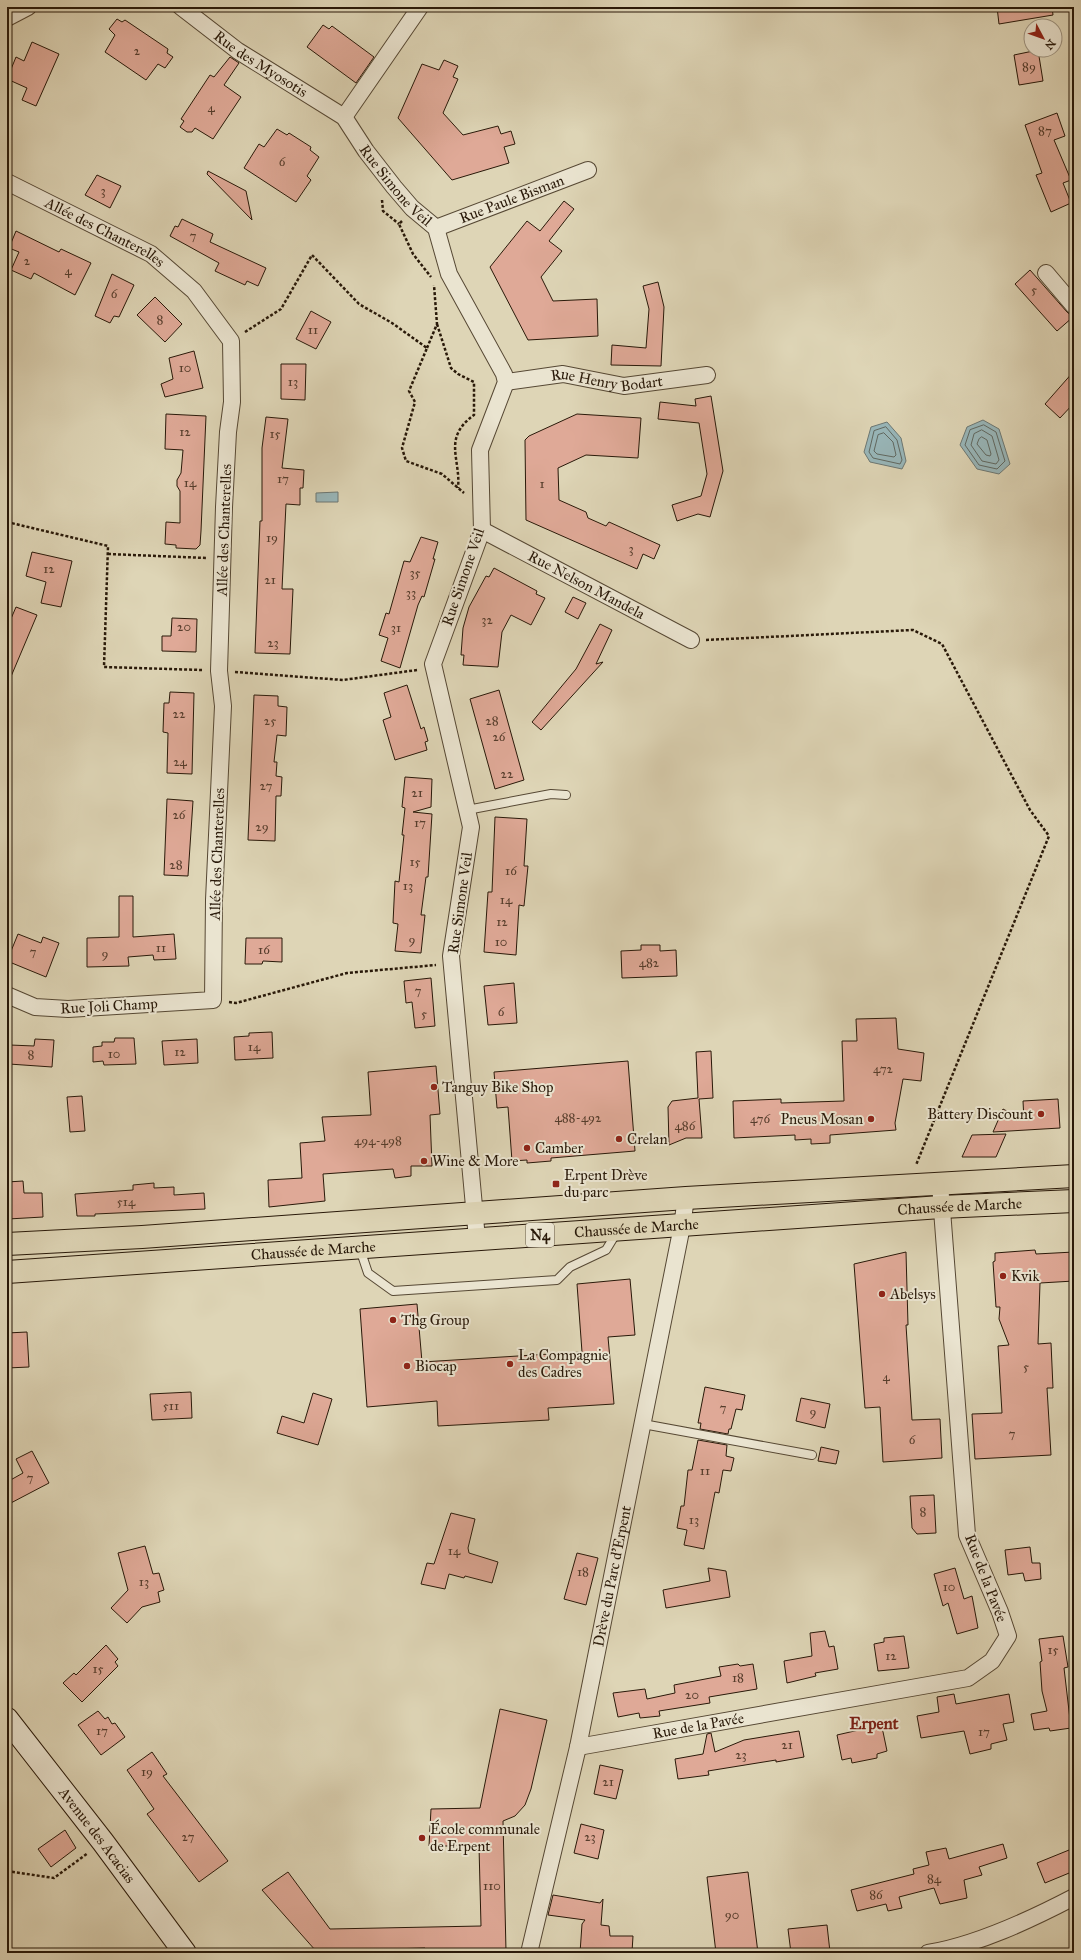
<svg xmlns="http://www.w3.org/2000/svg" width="1081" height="1960" viewBox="0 0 1081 1960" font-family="'IM FELL Great Primer',serif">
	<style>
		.water { fill: #98b6b9; stroke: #6c7773 }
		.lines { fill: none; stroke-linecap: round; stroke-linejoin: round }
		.shore { stroke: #606861; stroke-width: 1 }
		.building { fill: #dfa997; stroke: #291909 }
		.lane-casing { stroke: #564834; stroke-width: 10 }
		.street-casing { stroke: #564834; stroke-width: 18 }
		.secondary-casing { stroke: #291909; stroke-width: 24 }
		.primary-casing { stroke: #291909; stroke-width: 24 }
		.path { stroke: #291909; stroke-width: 2.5; stroke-dasharray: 3 2; stroke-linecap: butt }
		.lane { stroke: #eae4d0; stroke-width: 8 }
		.street { stroke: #eae4d0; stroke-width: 16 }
		.secondary { stroke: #eae4d0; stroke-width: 22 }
		.primary { stroke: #ded5b6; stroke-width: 22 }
		.poi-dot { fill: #8f2418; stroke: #eae4d0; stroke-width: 1.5 }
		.labels { text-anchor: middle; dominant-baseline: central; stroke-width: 4; stroke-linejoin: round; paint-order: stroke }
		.number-label { font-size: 13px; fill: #563d2c }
		.shield { fill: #eae4d0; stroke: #635645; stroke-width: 1 }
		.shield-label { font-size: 14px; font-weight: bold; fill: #291909 }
		.street-label { font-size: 15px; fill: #291909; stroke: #eae4d0 }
		.poi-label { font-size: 15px; fill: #291909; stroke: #eae4d0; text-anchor: start }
		.quarter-label { font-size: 17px; font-weight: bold; fill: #7a1f14; stroke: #eae4d0 }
	</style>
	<rect width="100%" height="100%" fill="#ded5b6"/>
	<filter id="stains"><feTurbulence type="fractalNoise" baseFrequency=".005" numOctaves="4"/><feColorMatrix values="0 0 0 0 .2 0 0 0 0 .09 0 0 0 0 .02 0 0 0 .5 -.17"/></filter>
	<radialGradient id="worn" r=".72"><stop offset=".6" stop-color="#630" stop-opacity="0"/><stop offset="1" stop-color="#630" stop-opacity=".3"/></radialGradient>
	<path class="water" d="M983,420L999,429L1010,464L999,474L977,469L960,445L967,427Z
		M887,422L901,438L906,461L902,469L870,462L864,452L871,427Z
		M338,492V502H316V493Z"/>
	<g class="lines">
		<path class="shore" d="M984,425L996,432L1005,461L997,469L979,465L965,445L970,430Z
			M886,427L897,440L902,460L900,464L873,458L869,452L874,431Z
			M982,430L992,436L999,460L996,464L982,461L971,445L974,434Z
			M884,433L893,442L896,455L894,457L877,454L874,451L878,435Z
			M982,437L987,440L991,454L990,456L986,455L977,444L979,439Z"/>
	</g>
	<path class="building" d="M997,7H1052L1053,15L999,24Z
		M117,19L122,22L125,20L168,49L167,53L173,57L165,68L158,64L146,80L105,52L115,35L109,29Z
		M323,25L329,29L332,26L374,57L356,83L307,47Z
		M32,42L59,54L36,106L22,100L27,88L7,79L16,57L24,61Z
		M1038,50L1043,81L1019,85L1014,55Z
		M230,57L239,63L224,85L241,97L213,139L195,128L192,132H187L180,127L184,121L181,119L210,75L214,77Z
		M444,60L458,66L453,77L458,79L443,113L463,135L498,126L501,134L511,131L515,144L504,147L509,163L452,180L398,118L422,64L439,70Z
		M1057,113L1065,136L1054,140L1071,180L1063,183L1071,203L1051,212L1036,175L1042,173L1025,125Z
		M277,129L287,135L289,133L311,147L310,150L319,157L307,176L311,180L296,202L244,168L259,144L264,147Z
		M208,171L246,191L252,220L207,174Z
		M97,175L121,186L110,208L85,195Z
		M564,201L574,209L549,241L562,251L541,277L553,301L597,299L598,336L528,340L490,267L527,221L540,231Z
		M182,219L213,234L210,242L266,268L258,286L247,281L245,285L215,271L219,263L170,236L175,226L178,227Z
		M16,231L59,252L61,249L91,263L75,295L34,273L31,279L11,270L19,252L9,248Z
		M1030,270L1067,312L1073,317L1057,331L1015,284Z
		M112,274L134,285L119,317L114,316L110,323L95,316Z
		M658,282L664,307L661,366L611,365L612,345L646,348L649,309L643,286Z
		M155,297L182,324L165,342L137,315Z
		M311,311L331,322L316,349L296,339Z
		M194,351L203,388L165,397L161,384L173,379L169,358Z
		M281,364H306L305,400L281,399Z
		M1074,371V403L1060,418L1045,404Z
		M711,396L723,471L710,517L698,514L677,521L672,505L701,496L707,474L699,423L658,419L660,402L696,406L695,399Z
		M166,414L206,416L201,531L200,545L196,549L176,548V545L165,544L166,522L180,523V491L177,486V480L181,473L183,450L165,449Z
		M577,414L641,418L638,458L586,455L558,468L559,500L586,512L588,518L606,526L609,522L660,545L654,559L643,554L637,569L526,520L525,440L529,436Z
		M266,417L288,419L282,468L304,470L303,488H300V505L286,504L282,589H293L290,654L255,653L260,521H262V448Z
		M421,537L438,542L433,559H435L424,597L422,596L418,605L400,668L381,661L388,638L379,635L386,613L389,614L404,561L410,562Z
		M32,552L72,561L61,607L41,603L46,582L26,576Z
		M494,568L537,591L536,594L545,598L531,625L511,615L502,632L498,667L463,665L464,655H461L463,628L469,607L486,576L489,577Z
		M573,597L586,603L578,619L565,612Z
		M16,607L37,615L7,686V628Z
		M172,618L197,619L196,652L162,651V636H171Z
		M600,624L612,630L596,664L603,662L541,730L532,722L576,669Z
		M407,685L421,729L424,727L428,741L425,742L427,750L395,760L383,720L391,717L384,693Z
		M499,690L524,780L495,789L470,699Z
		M170,692L194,693L192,774L167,773L168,733L163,732L164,703H169Z
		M254,695L278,696V706L287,707L286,736L277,735L274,762H277L276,776L282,777L281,796H276L275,841L248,840Z
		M405,777L432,779L431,807L413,812L432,814L428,877H426L421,915H425L421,953L395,951L398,924L393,923L395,881L399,882L404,835H402L405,808L402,807Z
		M167,799L193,801L188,876L164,875Z
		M495,817L527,819L524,866H528L524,906L519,905L516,955L484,952L488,892H492Z
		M119,896H133V937L174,934L176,959L154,960L153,955L128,957L129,966L87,967V938L119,937Z
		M18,934L41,943L43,937L59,943L46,977L7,961Z
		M246,938H282V962L263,961L262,964H245Z
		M641,945H660V951L676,950L677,976L622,978L621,951L641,950Z
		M431,978L435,1026L415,1028L412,1002L406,1003L404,981Z
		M514,983L517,1023L488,1025L484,986Z
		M896,1018L898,1049L924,1053L921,1081L903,1079L895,1123L896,1130L830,1135V1143L811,1144V1139L795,1140V1135L734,1138L733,1101L781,1099V1103L844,1101L842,1041H857L856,1019Z
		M272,1032L273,1058L235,1060L234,1037L249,1036V1033Z
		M115,1038H134L136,1064L104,1065L103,1061L93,1062V1047L102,1046V1042H114Z
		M35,1039L54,1040L52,1067L9,1064L10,1045L34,1046Z
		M197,1039L198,1063L164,1065L162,1041Z
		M711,1051L713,1098L699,1099L702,1138H686L669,1145L668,1107L672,1101L698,1098L696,1052Z
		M628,1061L635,1151L551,1158V1161L527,1163V1160L512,1161L508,1107L497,1108L494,1072Z
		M436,1066L440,1114L430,1115L432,1166H411V1176L395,1178L393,1169L323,1174L325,1201L269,1207L268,1180L302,1178L300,1143L325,1141L322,1117L371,1115L368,1072Z
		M82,1096L85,1131L70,1132L67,1097Z
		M1058,1099L1060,1128L993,1132L1003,1109L1024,1120L1023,1101Z
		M1006,1134L996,1157H962L972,1135Z
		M23,1181L24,1193H42L43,1217L8,1219L7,1182Z
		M154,1183V1188L174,1187V1195L204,1193L205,1209L95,1214V1216H77L75,1194L133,1190V1185Z
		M1035,1250L1036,1254L1074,1252V1281L1040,1283L1038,1344L1051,1343L1053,1388H1047L1051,1455L975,1459L972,1414L1002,1413L998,1346L1009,1345L999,1319L1000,1307H996L993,1262L995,1261V1253Z
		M906,1252L908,1325H906L912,1420L940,1419L942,1458L883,1462L880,1407L865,1408L854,1264Z
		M630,1279L635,1335L608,1337L614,1404L548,1408L549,1420L438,1426L437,1401L367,1407L360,1309L417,1304L422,1362L582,1352L577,1284Z
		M27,1332L29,1367L7,1368V1333Z
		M705,1387L745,1395L742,1410L736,1409L731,1429H729L728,1434L700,1429L701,1423H698Z
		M191,1392L192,1418L152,1420L150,1394Z
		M313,1393L332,1399L318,1445L277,1433L282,1416L304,1423Z
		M801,1398L830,1404L825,1428L796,1421Z
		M698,1440L727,1445L726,1456L734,1458L731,1471L723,1470L719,1493L715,1492L704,1549L684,1545L687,1530L677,1528L681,1506H684L688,1470H692Z
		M821,1447L839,1451L836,1464L818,1461Z
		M32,1451L49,1483L7,1505V1482L23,1473L16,1459Z
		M934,1495L936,1533L917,1534L912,1528L910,1496Z
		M451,1513L475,1519L468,1548L469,1553L498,1562L492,1583L465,1576L464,1578L449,1574L445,1589L421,1584L427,1563L434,1564Z
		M145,1546L153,1574L159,1573L164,1590L158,1592L160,1602L142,1607L127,1623L111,1608L128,1590L118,1553Z
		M1030,1547L1032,1563H1040L1041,1579L1025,1581L1023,1573L1008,1575L1005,1550Z
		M577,1553L598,1558L586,1605L564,1599Z
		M708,1568L726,1571L730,1597L666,1608L663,1590L710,1581Z
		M955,1568L964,1599L972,1596L978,1628L957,1634L948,1603L943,1606L934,1574Z
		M825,1631L829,1647L834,1646L838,1669L815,1673L816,1676L787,1683L784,1661L812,1656L810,1633Z
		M904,1636L909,1668L878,1671L874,1644L884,1642V1638Z
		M1063,1636L1068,1667L1064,1668L1071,1728L1050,1731L1049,1728L1034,1730L1031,1714L1047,1711L1042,1691L1040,1662L1042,1661L1039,1639Z
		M106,1645L118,1659L115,1662L118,1666L82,1702L63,1683L74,1673L76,1675Z
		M738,1664L740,1666L753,1664L757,1689L709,1697L710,1703L659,1711L660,1716L640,1718L639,1713L618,1717L613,1693L645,1689L647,1699L675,1693L674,1685L721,1676L719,1667Z
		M954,1694L956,1704L1009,1694L1014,1722L1003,1724L1007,1740L991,1744V1749L970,1754L964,1731L921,1738L917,1716L939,1712L937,1697Z
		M500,1709L547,1720L531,1789L525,1805L515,1816L503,1821L506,1951L425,1953V1948L316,1951L262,1890L288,1872L330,1929L481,1926L479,1846H429L431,1809L480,1808Z
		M98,1711L105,1719L108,1717L112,1724L115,1723L125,1737L101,1755L78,1725Z
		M882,1727L887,1751L877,1754V1758L852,1763L851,1758L842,1760L837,1735L859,1730Z
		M799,1731L804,1757L776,1762V1760L708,1771L709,1775L678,1779L675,1759L703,1754L707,1734L711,1733L715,1752L744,1740Z
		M152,1752L167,1774L163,1776L228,1861L199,1882L147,1814L154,1809L127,1770Z
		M600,1765L623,1770L616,1799L594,1794Z
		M581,1824L604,1830L598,1859L574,1853Z
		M65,1830L76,1848L51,1867L38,1849Z
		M1003,1844L1007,1858L979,1867L982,1875L964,1880L967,1898L940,1904L934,1888L899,1897L902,1908L888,1911L886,1904L857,1911L851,1890L914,1874L913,1869L929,1865L926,1852L946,1848L949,1859Z
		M1074,1848V1871L1045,1883L1037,1863Z
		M748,1872L758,1953H716L707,1877Z
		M553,1895L600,1903L603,1899L601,1925L609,1926L610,1936H633L632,1952L580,1953L582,1924L585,1920L548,1915Z
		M827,1925L830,1952L791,1953L788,1929Z"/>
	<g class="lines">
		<g class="lane-casing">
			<path id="lane" d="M467,810L551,794L566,795
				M360,1249L368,1273L393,1291L557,1280L570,1267L606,1250L617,1232
				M643,1424L812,1455"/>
		</g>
		<g class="street-casing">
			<g id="street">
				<path id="s1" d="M181,7L238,51L344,117L366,151L394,187L412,208L436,228L449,274L504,374L506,382L480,450L482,530L433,664L471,827L451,956L477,1239"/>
				<path d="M7,18L28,7"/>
				<path d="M344,117L420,7"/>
				<path id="s2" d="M7,182L151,254L194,291L231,341L232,402L228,432L224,507L219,671L223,706L214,900L213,1000L68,1009L35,1007L7,995"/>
				<path id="s3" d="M436,228L588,170"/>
				<path d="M1046,273L1074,306"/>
				<path id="s4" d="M506,382L563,374L624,386L707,375"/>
				<path id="s5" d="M482,530L691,640"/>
				<path id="s6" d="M578,1747L968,1678L992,1661L1008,1636L1000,1612L967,1535L940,1184"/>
				<path id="s7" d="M529,1953L578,1747L682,1226L686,1198"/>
				<path d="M928,1953C977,1945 1030,1920 1074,1897"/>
			</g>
		</g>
		<g class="secondary-casing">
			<g id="secondary">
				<path id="s8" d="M7,1719L103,1842L185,1953"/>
			</g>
		</g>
		<g class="primary-casing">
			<g id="primary">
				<path d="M7,1244L142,1237L686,1198L1074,1176"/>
				<path id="s9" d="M7,1272L941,1207L1074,1201"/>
			</g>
		</g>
		<path class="path" d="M382,200L383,211L399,224
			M402,221L399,224L413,254L431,277
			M437,324L451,368L458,374L474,382V415C442,438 461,459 458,488
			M245,332L281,309L312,255L359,304L392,323L427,348L409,391L415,402L402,448L406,461L442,474L464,493
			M427,348L437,324L434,285
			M7,522L108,546L104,667L202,670
			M108,554L207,558
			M706,640L913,630L942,644L1030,810L1049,836L916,1165
			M235,672L343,680L417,670
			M229,1002L236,1003L347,973L436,965
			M7,1871L54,1878L88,1853"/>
		<use href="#lane" class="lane"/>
		<use href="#street" class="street"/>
		<use href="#secondary" class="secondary"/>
		<use href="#primary" class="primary"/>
	</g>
	<g class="poi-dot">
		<circle cx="434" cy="1087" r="4"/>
		<circle cx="1041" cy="1114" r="4"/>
		<circle cx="871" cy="1119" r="4"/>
		<circle cx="619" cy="1139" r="4"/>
		<circle cx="527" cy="1148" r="4"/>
		<circle cx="424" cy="1161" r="4"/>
		<rect x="552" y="1180" width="8" height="8" rx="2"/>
		<circle cx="1003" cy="1276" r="4"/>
		<circle cx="882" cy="1294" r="4"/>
		<circle cx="393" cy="1320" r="4"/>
		<circle cx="510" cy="1364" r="4"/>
		<circle cx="407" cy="1366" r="4"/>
		<circle cx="422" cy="1838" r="4"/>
	</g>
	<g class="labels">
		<g class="number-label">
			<text x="137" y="51">2</text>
			<text x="1029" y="67">89</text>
			<text x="211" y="108">4</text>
			<text x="1045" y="131">87</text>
			<text x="282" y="162">6</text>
			<text x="103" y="191">3</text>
			<text x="193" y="236">7</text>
			<text x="27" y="261">2</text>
			<text x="68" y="271">4</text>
			<text x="1034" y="290">5</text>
			<text x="114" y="294">6</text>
			<text x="160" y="320">8</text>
			<text x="313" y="330">11</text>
			<text x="185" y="368">10</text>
			<text x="293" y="382">13</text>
			<text x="185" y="432">12</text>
			<text x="275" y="434">15</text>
			<text x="283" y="479">17</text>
			<text x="190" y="483">14</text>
			<text x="542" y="484">1</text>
			<text x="272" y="538">19</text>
			<text x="631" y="549">3</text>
			<text x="49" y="569">12</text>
			<text x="415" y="573">35</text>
			<text x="270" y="580">21</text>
			<text x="411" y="593">33</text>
			<text x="487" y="620">32</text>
			<text x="184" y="627">20</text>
			<text x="396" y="628">31</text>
			<text x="273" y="643">23</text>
			<text x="179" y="714">22</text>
			<text x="270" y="721">25</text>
			<text x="492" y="721">28</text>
			<text x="499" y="737">26</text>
			<text x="180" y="762">24</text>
			<text x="507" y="774">22</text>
			<text x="266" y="786">27</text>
			<text x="417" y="793">21</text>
			<text x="179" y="815">26</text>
			<text x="420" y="823">17</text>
			<text x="262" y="827">29</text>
			<text x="415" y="862">15</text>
			<text x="176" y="865">28</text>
			<text x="511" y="871">16</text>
			<text x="408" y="886">13</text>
			<text x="506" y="900">14</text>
			<text x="502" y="922">12</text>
			<text x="412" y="940">9</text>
			<text x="501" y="942">10</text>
			<text x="161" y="948">11</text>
			<text x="264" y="950">16</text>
			<text x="33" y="952">7</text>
			<text x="105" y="954">9</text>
			<text x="649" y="963">482</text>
			<text x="418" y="991">7</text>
			<text x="501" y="1012">6</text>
			<text x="424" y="1014">5</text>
			<text x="254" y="1047">14</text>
			<text x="180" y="1052">12</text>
			<text x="114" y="1054">10</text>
			<text x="31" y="1055">8</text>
			<text x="883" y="1069">472</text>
			<text x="578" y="1118">488-492</text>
			<text x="760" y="1119">476</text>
			<text x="685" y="1126">486</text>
			<text x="378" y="1141">494-498</text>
			<text x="126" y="1202">514</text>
			<text x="1026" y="1367">5</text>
			<text x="886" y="1377">4</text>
			<text x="171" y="1406">511</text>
			<text x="723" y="1408">7</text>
			<text x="813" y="1412">9</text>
			<text x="1012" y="1434">7</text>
			<text x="912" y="1440">6</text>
			<text x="705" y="1471">11</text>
			<text x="30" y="1478">7</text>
			<text x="923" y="1512">8</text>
			<text x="694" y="1520">13</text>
			<text x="454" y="1551">14</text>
			<text x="583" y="1572">18</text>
			<text x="144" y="1582">13</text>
			<text x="949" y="1587">10</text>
			<text x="1053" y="1650">15</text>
			<text x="891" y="1656">12</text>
			<text x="98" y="1669">15</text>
			<text x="738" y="1678">18</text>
			<text x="692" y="1695">20</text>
			<text x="102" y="1731">17</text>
			<text x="984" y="1732">17</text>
			<text x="787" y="1745">21</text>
			<text x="741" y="1755">23</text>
			<text x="147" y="1772">19</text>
			<text x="608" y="1782">21</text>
			<text x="188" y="1837">27</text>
			<text x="590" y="1837">23</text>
			<text x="934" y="1879">84</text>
			<text x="492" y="1886">110</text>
			<text x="876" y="1895">86</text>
			<text x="732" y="1915">90</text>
		</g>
		<rect class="shield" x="526" y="1223" width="28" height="24" rx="3"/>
		<g class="shield-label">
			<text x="540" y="1235">N4</text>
		</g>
		<g class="street-label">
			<text stroke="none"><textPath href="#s1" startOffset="98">Rue des Myosotis</textPath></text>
			<text stroke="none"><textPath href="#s1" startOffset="283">Rue Simone Veil</textPath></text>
			<text stroke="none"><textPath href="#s3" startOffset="81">Rue Paule Bisman</textPath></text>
			<text stroke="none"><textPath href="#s2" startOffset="110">Allée des Chanterelles</textPath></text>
			<text stroke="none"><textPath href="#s4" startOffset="102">Rue Henry Bodart</textPath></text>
			<text transform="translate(224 530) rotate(-88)">Allée des Chanterelles</text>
			<text transform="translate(463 577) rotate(-71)">Rue Simone Veil</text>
			<text stroke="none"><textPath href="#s5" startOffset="118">Rue Nelson Mandela</textPath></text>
			<text transform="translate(217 854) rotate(-88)">Allée des Chanterelles</text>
			<text transform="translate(460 903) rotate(-82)">Rue Simone Veil</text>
			<text transform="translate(109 1006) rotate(-3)">Rue Joli Champ</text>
			<text stroke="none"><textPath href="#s9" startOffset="955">Chaussée de Marche</textPath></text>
			<text stroke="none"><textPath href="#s9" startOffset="631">Chaussée de Marche</textPath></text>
			<text stroke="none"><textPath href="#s9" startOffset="307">Chaussée de Marche</textPath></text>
			<text stroke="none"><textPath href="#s7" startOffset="386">Drève du Parc d'Erpent</textPath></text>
			<text transform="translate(986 1578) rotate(69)">Rue de la Pavée</text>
			<text stroke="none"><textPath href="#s6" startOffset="122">Rue de la Pavée</textPath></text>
			<text stroke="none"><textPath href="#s8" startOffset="147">Avenue des Acacias</textPath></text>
		</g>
		<g class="poi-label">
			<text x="442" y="1087">Tanguy Bike Shop</text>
			<text x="1033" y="1114" text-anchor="end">Battery Discount</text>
			<text x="863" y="1119" text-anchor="end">Pneus Mosan</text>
			<text x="627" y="1139">Crelan</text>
			<text x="535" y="1148">Camber</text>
			<text x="432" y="1161">Wine &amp; More</text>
			<text x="564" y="1175">Erpent Drève<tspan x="564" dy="17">du parc</tspan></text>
			<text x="1011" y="1276">Kvik</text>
			<text x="890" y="1294">Abelsys</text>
			<text x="401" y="1320">Thg Group</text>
			<text x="518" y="1355">La Compagnie<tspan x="518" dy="17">des Cadres</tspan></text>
			<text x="415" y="1366">Biocap</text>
			<text x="430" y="1829">École communale<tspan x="430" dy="17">de Erpent</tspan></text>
		</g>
		<g class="quarter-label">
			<text x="874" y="1723">Erpent</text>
		</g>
	</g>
	<rect width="1081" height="1960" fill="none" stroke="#ded5b6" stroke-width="24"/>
	<rect x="8" y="8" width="1065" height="1944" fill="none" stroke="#291909" stroke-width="2"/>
	<rect x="12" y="12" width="1057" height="1936" fill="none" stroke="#291909"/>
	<g transform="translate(1043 38) rotate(131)"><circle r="19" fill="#eae4d0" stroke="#9d9380"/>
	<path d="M0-3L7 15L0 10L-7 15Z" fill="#8f2418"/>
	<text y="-6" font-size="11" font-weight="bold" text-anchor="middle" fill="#291909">N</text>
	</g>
	<rect width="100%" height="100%" filter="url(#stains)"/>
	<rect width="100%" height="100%" fill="url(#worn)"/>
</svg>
